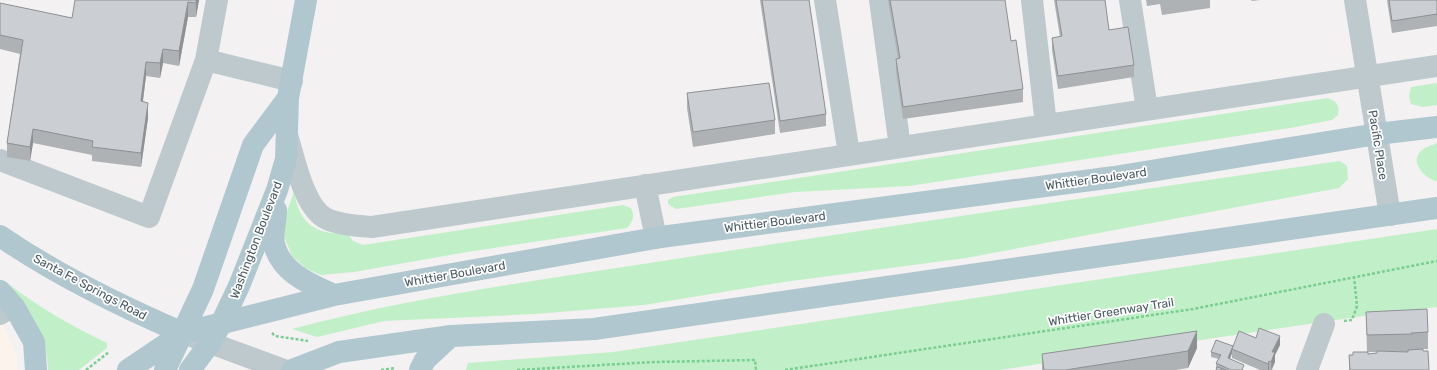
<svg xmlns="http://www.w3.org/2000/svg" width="1437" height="370" viewBox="0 0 1437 370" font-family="Rubik,sans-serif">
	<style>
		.commercial { fill: #fcf4ec }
		.green { fill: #c1f0c8 }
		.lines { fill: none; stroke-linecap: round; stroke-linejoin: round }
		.path { stroke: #79ce91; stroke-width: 2.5; stroke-dasharray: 3 2; stroke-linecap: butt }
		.minor { stroke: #bdc9cd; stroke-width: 22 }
		.major { stroke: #b1c7cf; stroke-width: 22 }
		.wall { fill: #afb2b5; fill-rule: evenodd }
		.shaded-wall { fill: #8e9194 }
		.building { fill: #cbcfd3; stroke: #8e9194 }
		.labels { text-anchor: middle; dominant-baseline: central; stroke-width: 3.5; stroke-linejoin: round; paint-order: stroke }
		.street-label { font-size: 12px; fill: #49595f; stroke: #fff }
	</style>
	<rect width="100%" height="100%" fill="#f3f1f2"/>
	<path class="commercial" d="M0,323L5,329L17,357V370H0Z"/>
	<path class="green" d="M1437,83V105L1423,107L1411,104L1409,96L1411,87Z
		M1328,98C1337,102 1340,105 1338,115L1332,120L1290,128L909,186L795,192L676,209L668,204V200L673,197Z
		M1437,143V181H1435C1422,176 1407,159 1425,148C1428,146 1433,145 1437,143Z
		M1340,161L1347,166L1348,179L1339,188L966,258L784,282L644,305L535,314L384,321L317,337L292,329C426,293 565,277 701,255C914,223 1127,191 1340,161Z
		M294,192C300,225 315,234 348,234L353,241L363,245L623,205L631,208C635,217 633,221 627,228L467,252L354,272L321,275L305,268L292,256L284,236L285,217Z
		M1437,229V307L1363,316L1000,370H466L468,363L613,352Z
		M6,282C38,307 70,325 107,343V348L79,370H48C47,334 29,308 6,282Z"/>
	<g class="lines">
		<path class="path" d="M1344,321L1352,320L1357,306L1354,277
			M272,333L275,336L308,341
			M86,370L109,352
			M381,370L395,368
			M517,370L654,362L755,360L756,370
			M785,370L1193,309L1437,261"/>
		<path class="minor" d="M825,0L849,154
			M880,0L900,147
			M1032,0L1046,125
			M1130,0L1147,109
			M1355,0L1390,215
			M206,60L292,81
			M287,135C294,157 304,209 327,219C340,225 358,226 372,227L1437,66
			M0,160L149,217L206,60L217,0
			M645,185L656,238
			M0,314L13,306
			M194,337L284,370
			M1307,370L1324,324"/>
		<path class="major" d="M276,210C276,220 272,235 274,244C281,273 310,284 334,295
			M0,236C57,275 120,306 183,333
			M0,291L15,308L34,342L36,370
			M128,370L183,333L334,295L661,237L1114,177L1377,134L1437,127
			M165,370L203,289L253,145L288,98
			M190,370L210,343L221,324L239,286L277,190L286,159L288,98L306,0
			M292,370L339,352L451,336L594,329L1437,208
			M420,370L425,360L451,336"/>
	</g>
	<path class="wall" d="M75,0H199L196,17H188L179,66L163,63L160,78L146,76L143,101L148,118L141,167L92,161V155L33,143L30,161L7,157V143L20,54L0,49V3L72,18Z
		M760,0H809L826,114V126L780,133Z
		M888,0H1005L1011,41L1023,89V102L903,119L896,71V59L898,58Z
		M1054,0H1105L1109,30L1134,65V77L1058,89L1052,50V38L1060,37Z
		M1146,0H1210V8L1162,15L1160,4L1147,6Z
		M1251,0H1261L1252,1Z
		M1387,0H1437V26L1392,33Z
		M687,93L775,120V134L693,147L687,108Z
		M1366,312L1428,332V349H1423V351L1429,370H1349V355H1353L1367,352ZM1368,352H1377V353L1368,354Z
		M1256,338L1280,345L1275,355V362L1272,370H1260L1232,358V353L1230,359L1243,370H1216V363L1219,359L1211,357V352L1233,346Z
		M1197,348L1188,368L1176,370H1042V354Z"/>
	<path class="shaded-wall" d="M196,0H199L196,17Z
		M188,2V17L179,66V51Z
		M163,49V63L160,78V63Z
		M146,62V76L141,115V101Z
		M148,103V118L141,167V153Z
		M33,129V143L30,161V147Z
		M1197,331V348L1188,368V351Z
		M1280,336V345L1275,355V362L1271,370L1272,352Z
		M1233,346L1232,349V353L1228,363V358Z
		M1269,361V370H1268V364Z"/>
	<path class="building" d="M75,0H196V3L188,2L179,51L163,49L160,63L146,62L141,101L148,103L141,153L92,147L93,141L33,129L30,147L7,143L23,40L0,35V3L72,18Z
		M762,0H809L826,114L780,121Z
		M890,0H1005L1011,41L1016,40L1023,89L903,107L896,59L900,58Z
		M1056,0H1105L1109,30L1128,27L1134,65L1058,76L1052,38L1062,36Z
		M1389,0H1437V14L1392,21Z
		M769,83L775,120L693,132L687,93Z
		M1427,309L1428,332L1411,333L1412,334L1367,335L1366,312Z
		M1259,328L1280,336L1272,352H1275L1271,362L1269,361L1268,364L1232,349L1239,331L1256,338Z
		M1197,331L1188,351L1065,370H1044L1042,354Z
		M1216,340L1233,346L1228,358L1244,365L1242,370H1231L1216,363L1221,355L1211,352Z
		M1423,349V351H1428L1429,370H1350L1349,355H1353V352H1368V354L1377,353V351L1408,352V350Z
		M1217,367L1226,370H1216Z"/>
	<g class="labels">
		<g class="street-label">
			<text transform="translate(1378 145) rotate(81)">Pacific Place</text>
			<text transform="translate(1096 179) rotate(-8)">Whittier Boulevard</text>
			<text transform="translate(775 222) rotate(-7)">Whittier Boulevard</text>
			<text transform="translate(256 240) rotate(-69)">Washington Boulevard</text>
			<text transform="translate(455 274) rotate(-10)">Whittier Boulevard</text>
			<text transform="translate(90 287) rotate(28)">Santa Fe Springs Road</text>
			<text transform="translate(1111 312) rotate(-9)">Whittier Greenway Trail</text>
		</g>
	</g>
</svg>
